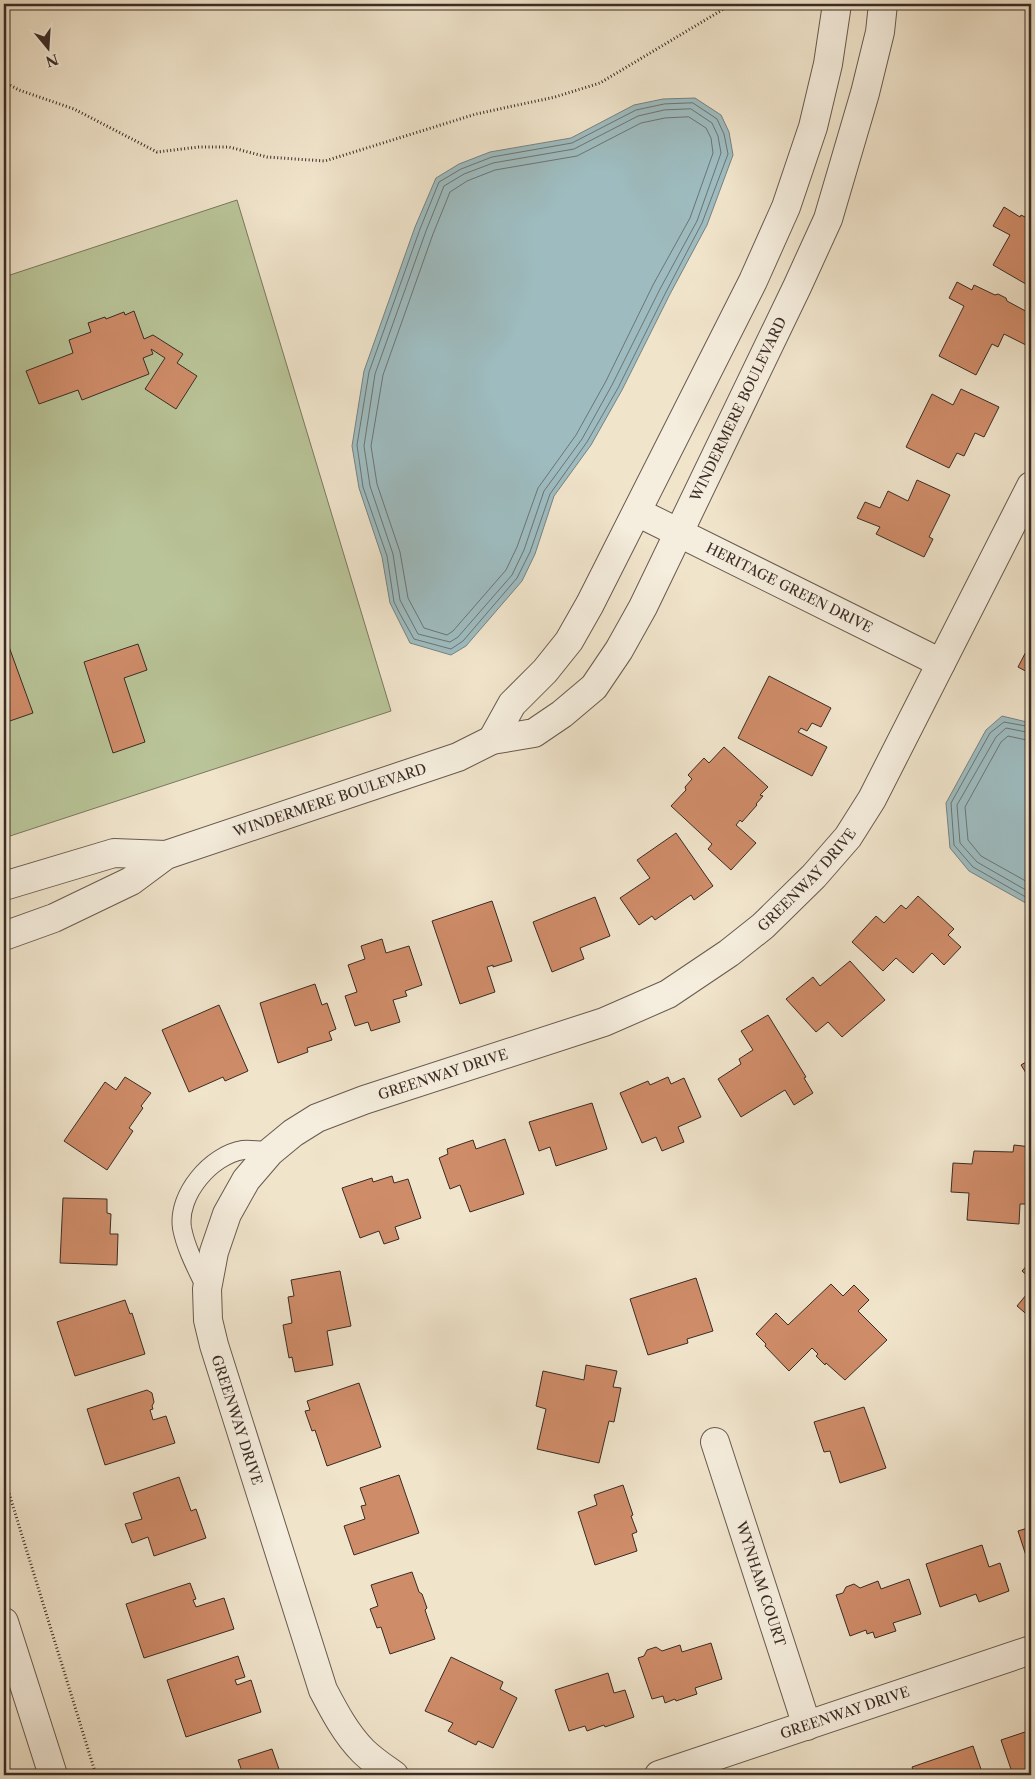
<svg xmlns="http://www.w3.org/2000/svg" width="1035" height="1779" viewBox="0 0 1035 1779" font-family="'Libre Caslon Text',serif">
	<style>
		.green { fill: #b9c498; stroke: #7a785f }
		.water { fill: #9ebcc0; stroke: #768282 }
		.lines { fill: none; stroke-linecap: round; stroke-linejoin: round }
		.shore { stroke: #6c7473; stroke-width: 1 }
		.building { fill: #cf8c69; stroke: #3a2c26 }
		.service-casing { stroke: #685a4f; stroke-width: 20 }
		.minor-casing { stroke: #685a4f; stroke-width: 30 }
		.tertiary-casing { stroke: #685a4f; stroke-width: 30 }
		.path { stroke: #3a2c26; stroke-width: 3; stroke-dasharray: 1 2.5; stroke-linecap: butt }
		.service { stroke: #f5eddd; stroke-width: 18 }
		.minor { stroke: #f5eddd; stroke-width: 28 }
		.tertiary { stroke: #f5eddd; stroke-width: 28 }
		.labels { text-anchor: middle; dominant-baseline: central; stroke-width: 4; stroke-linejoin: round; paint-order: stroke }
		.street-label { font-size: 14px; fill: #3a2c26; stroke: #f5eddd }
	</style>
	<rect width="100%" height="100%" fill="#f0e4cb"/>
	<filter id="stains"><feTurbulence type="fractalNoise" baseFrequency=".004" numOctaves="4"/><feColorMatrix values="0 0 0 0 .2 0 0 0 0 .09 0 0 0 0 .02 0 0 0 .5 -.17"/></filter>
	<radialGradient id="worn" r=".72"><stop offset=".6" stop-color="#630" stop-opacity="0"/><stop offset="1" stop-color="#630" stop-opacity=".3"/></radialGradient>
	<path class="green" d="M237,200L391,711L4,838V277Z"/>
	<path class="water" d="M695,98L721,115L729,132L733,155L707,225L670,294L622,390L591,445L554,496L535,554L522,581L466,646L451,655L410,643L390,603L382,557L359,488L352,446L364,371L415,227L436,178L459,164L490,152L571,138L634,105L663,99Z
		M1002,716L1031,723V906L969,871L950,848L946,803L986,730Z"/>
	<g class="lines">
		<path class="shore" d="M693,103L717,119L724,134L728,154L702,223L666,292L618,388L587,442L550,494L530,552L517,578L463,641L451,649L414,639L400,614L394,602L387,556L363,487L357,445L369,372L420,229L439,182L461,169L492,157L572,143L636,110L664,104Z
			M691,109L712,123L718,136L721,153L697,221L660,289L612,385L582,439L544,491L524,550L512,575L458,637L450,642L418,634L400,600L393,554L370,486L364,446L375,374L426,231L444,186L464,174L493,163L574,149L638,116L664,110Z
			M689,117L706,128L711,138L713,153L690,218L653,285L606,381L576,435L538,488L517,547L506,570L453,631L447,635L424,628L408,598L400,552L377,484L371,446L383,375L433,234L450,192L467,181L495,170L577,156L641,123L665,118Z
			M1031,727L1004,722L990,733L951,803L954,845L973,867L1031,900
			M1031,733L1006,728L996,737L957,805L960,843L977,862L1031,893
			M1031,741L1008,736L1001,742L965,807L968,840L981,856L1031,884"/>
	</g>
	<path class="building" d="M1004,207L1020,217L1021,215L1031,220V287L993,265L1010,235L993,226Z
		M957,282L972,290L974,285L995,295L998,294L1006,298L1007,301L1031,314V340L1028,346L1004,334L998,347L992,344L976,375L939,356L964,306L949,298Z
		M134,311L144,339L153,335L183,354L177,363L197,376L176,409L145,389L165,358L151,349L153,354L143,358L149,374L82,400L78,390L39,404L26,371L73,353L69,340L91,332L88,323L105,317L106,319L124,312L125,315Z
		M961,389L999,407L984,437L975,433L964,456L957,453L949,468L906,447L932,394L953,405Z
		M917,480L950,495L929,537L933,539L924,557L876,534L880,527L857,518L865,502L880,508L888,491L908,501Z
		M4,633L33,713L4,723Z
		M1031,642V674L1018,667Z
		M138,644L147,670L124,678L145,742L113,753L84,662Z
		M769,676L831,708L821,727L812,723L807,731L801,728L798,732L827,747L812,776L738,738Z
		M724,747L768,787L760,795L763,796L756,804L757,805L742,822L740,820L736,825L756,843L731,870L708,849L712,844L671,806L686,790L685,787L692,779L688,775L704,758L709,763Z
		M676,833L713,886L694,900L691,895L655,920L652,916L639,925L620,898L650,878L637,860Z
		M918,896L954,929L948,935L961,947L944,965L932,953L913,973L896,958L883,971L852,942L876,916L884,923L901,905L906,909Z
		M595,897L610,936L580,948L584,959L552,972L533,922Z
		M492,901L512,961L493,967V965L487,967L495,992L460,1004L432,921Z
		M382,939L386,953L409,946L422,985L405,991L407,996L393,1000L400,1022L371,1031L368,1022L355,1026L345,996L357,992L348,965L365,959L361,946Z
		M850,961L885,1000L842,1037L828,1022L816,1032L786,999L813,977L820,986Z
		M315,984L322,1005L327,1003L336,1029L329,1032L332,1040L307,1048L308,1052L278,1063L260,1003Z
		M219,1005L248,1071L225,1081L223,1077L189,1092L162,1030Z
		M768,1015L806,1077L804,1078L813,1093L794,1105L785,1090L741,1117L718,1079L741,1064L739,1059L753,1050L741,1031Z
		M1031,1059V1081L1021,1065Z
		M125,1077L151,1093L141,1106L143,1108L129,1128L133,1131L107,1170L64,1141L105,1082L116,1090Z
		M668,1077L671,1084L684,1078L701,1117L678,1127L684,1142L662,1151L656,1137L642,1143L620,1093L648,1081L650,1085Z
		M592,1103L607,1149L556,1166L550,1147L539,1151L529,1122Z
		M505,1139L524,1194L470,1212L460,1185L450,1189L439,1158L448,1154L447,1149L473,1140L476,1149Z
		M1014,1145L1031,1147V1179H1030L1029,1193H1027V1204H1020L1019,1224L967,1220L969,1193L951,1192L953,1163L972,1164L974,1151L1013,1152Z
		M392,1176L394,1183L408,1179L421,1218L395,1227L399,1239L384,1244L379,1231L360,1238L342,1188L372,1178L373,1182Z
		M63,1198L107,1199V1213L111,1214L110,1234H118L117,1265L60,1263Z
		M1031,1261V1279L1022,1271Z
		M340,1271L351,1326L327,1331L333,1365L295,1372L292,1357L289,1358L283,1325L292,1323L288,1297L294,1296L291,1280Z
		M696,1278L713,1331L687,1339L688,1343L648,1355L630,1299Z
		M831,1284L843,1296L854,1285L869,1300L858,1311L887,1340L845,1380L826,1363L825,1365L816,1356L818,1354L812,1348L789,1371L765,1346L766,1344L756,1334L776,1313L788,1325Z
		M1031,1289V1318L1017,1306Z
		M125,1300L130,1314L132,1313L145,1354L75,1376L57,1322Z
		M586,1365L617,1371L613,1387L621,1388L614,1422L609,1421L599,1463L537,1449L546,1409L536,1406L543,1371L584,1380Z
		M359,1383L381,1447L327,1466L315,1430L312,1431L305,1411L310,1410L307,1401Z
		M147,1390L152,1393L154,1402L152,1406L153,1409L150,1410L153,1420L166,1416L175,1443L105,1465L87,1409Z
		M864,1407L886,1468L840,1483L830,1451L824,1452L814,1422Z
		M399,1475L419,1533L354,1555L344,1526L365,1519L361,1506L366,1505L360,1488Z
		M179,1477L191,1511L196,1509L206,1538L154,1556L148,1537L132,1543L125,1524L142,1519L133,1493Z
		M623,1485L633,1515L631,1516L637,1532L632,1534L637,1551L595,1565L578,1512L597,1505L594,1495Z
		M1031,1527V1571L1018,1531Z
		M982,1545L989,1567L1000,1563L1009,1591L979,1602L976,1594L940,1607L926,1564Z
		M412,1572L419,1592L422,1594L427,1608L425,1610L435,1639L390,1654L381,1627L377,1628L370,1609L378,1606L371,1585Z
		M909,1579L921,1614L893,1623L896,1631L875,1638L873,1632L867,1634L866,1630L850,1636L836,1595L843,1593L846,1587L854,1584L860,1588L878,1581L881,1589Z
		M190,1583L196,1599L193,1600L196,1607L224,1598L234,1629L144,1658L126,1604Z
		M711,1643L722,1679L695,1688L697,1694L676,1701L675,1699L665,1703L663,1696L652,1699L638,1658L644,1656L647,1650L656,1647L662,1651L680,1645L682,1652Z
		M238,1656L245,1677L235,1680L237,1685L251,1680L261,1712L186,1737L167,1680Z
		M451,1657L503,1682L500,1689L517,1698L493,1748L478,1741L476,1745L448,1731L453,1723L425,1711Z
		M608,1673L614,1693L625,1690L634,1717L605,1727L604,1725L587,1731L585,1726L569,1731L555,1690Z
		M1031,1730V1775H1013L1001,1740Z
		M973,1746L983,1775H915L912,1767Z
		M272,1749L281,1775H240L243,1774L238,1760Z"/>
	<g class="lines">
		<g class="service-casing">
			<path id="service" d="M206,1288C197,1269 186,1249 182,1228C177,1195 211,1155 243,1150C251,1149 262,1151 270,1152"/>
		</g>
		<g class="minor-casing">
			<g id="minor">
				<path id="s1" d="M637,512L941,663"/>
				<path d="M492,740L512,704L545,671L569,641L590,604L753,281L786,207L813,127L828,64L837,4"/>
				<path d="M4,886L114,853L166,855"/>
				<path id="s2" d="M4,936L54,918L131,881L166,855L458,757L492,740L534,733L562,714L594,687L619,650L643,607L797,287L828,219L865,93L880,32L883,4"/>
				<path id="s3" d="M715,1442L807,1726"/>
				<path id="s4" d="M394,1775C384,1768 372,1760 363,1751C346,1734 334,1711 323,1690L214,1345L208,1320L207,1289L214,1252L227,1214L246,1180L270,1152L293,1133L317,1118L364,1100L604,1022L668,994L729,953L763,926L814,876L848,837L872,799L1031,486"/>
				<path id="s5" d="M659,1775L1031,1650"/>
			</g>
		</g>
		<g class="tertiary-casing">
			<path id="tertiary" d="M4,1622L53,1775"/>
		</g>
		<path class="path" d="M4,82L19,90L74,109L157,152L199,147H229L267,157L325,161L476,114L555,97L600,83L732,4
			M4,1477L96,1775"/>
		<use href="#service" class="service"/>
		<use href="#minor" class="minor"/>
		<use href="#tertiary" class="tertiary"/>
	</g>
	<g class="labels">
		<g class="street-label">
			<text stroke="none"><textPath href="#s2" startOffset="960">WINDERMERE BOULEVARD</textPath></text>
			<text stroke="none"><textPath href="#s1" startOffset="170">HERITAGE GREEN DRIVE</textPath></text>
			<text stroke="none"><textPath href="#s2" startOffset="355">WINDERMERE BOULEVARD</textPath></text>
			<text stroke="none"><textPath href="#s4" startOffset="1296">GREENWAY DRIVE</textPath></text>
			<text stroke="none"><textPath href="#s4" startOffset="876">GREENWAY DRIVE</textPath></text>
			<text transform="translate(237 1420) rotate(72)">GREENWAY DRIVE</text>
			<text stroke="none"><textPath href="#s3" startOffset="149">WYNHAM COURT</textPath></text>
			<text stroke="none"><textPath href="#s5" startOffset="196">GREENWAY DRIVE</textPath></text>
		</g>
	</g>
	<rect width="1035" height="1779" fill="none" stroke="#f0e4cb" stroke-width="20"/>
	<rect x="5" y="5" width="1025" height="1769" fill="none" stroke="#3a2c26" stroke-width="2.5"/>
	<rect x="10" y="10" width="1015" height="1759" fill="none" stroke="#3a2c26"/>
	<g transform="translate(48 48) rotate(162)" stroke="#f5eddd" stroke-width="4" paint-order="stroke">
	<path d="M0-4L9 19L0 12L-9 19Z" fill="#3a2c26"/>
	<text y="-8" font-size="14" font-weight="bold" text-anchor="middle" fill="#3a2c26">N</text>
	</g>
	<rect width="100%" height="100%" filter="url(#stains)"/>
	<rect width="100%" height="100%" fill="url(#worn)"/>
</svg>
